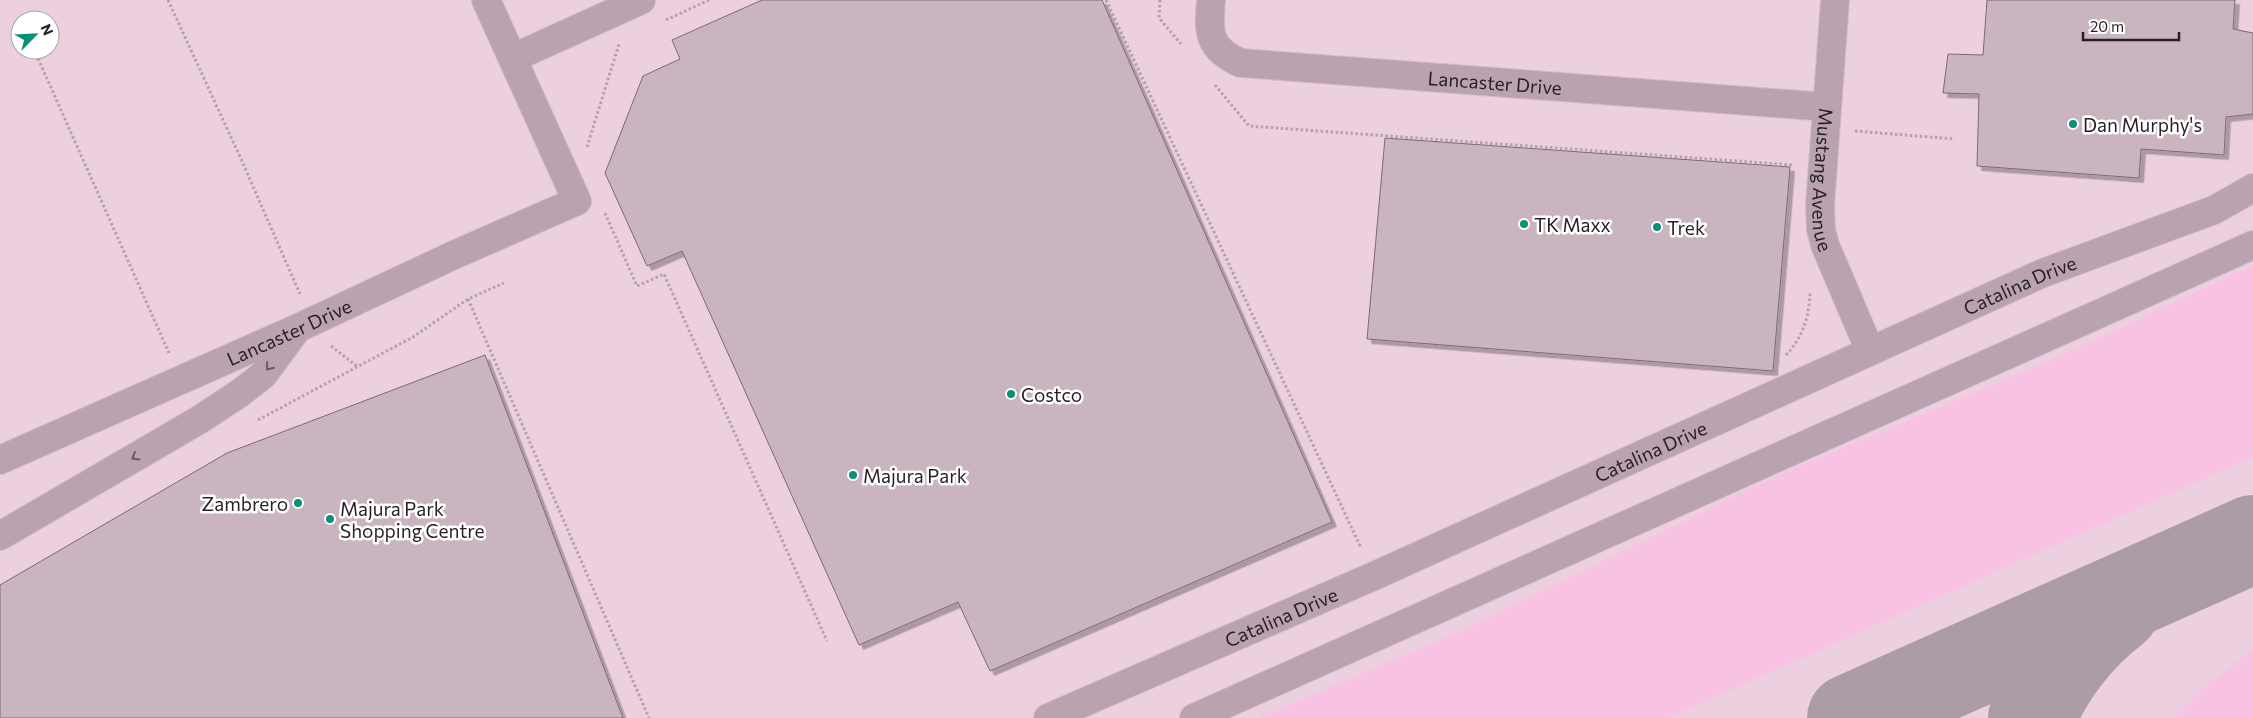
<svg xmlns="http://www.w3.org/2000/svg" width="2253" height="718" viewBox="0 0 2253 718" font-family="Commissioner,sans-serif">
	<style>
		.built { fill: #ecd0e0; fill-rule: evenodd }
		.green { fill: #f8c3e3 }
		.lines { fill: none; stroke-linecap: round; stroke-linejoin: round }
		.taxiway { stroke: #ac9ca5; stroke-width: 88 }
		.building { fill: #c9b4c0; stroke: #7c6a75; filter: url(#shadow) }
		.minor-casing { stroke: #cfbcc7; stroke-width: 30 }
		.path { stroke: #b3a2ac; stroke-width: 3; stroke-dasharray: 2.5 2.5; stroke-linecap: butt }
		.minor { stroke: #bba2b1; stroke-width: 28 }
		.oneway { stroke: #695a63 }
		.poi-dot { fill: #099079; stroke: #fff; stroke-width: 2 }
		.labels { text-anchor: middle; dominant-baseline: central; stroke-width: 5; stroke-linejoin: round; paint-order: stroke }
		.street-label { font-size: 19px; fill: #261f23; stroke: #fff }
		.poi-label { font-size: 19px; fill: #261f23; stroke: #fff; text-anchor: start }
	</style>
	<defs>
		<filter id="shadow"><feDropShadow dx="4.5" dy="4.5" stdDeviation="0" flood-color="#0004"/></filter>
	</defs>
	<rect width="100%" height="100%" fill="#f4dfeb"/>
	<path class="built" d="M0,0H2253V718H0ZM20,20H50V50H20Z"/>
	<path class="green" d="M2253,265V457L1668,718H1259L1457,633L1774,477L2058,357Z
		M2253,650V718H2173L2206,685Z"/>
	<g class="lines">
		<path class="taxiway" d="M1851,718L2253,539
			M2032,718C2049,676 2080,636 2116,609"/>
	</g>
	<path class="building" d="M762,0H1102L1332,522L990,671L958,602L859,645L682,251L647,266L605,173L643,76L680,59L672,40Z
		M1987,0H2235L2233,29L2253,33V114L2226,117L2224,155L2141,149L2139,178L1977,166L1979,94L1943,93L1948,54L1983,55Z
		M1385,138L1790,167L1773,371L1367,339Z
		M485,355L623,718H0V585L227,453Z"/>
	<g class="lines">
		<g class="minor-casing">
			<g id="minor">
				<path id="s1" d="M1211,0C1208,32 1208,49 1241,63L1827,107"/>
				<path id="s2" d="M1835,0L1820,205L1821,230L1825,245L1870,351"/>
				<path d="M513,58L641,0"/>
				<path id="s3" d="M0,460L298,328L454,255L577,201L486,0"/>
				<path d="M0,536L199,420L240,393L263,375L297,329"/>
				<path id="s4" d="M1048,718L1374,576L2043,273L2214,210L2253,188"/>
				<path d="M1194,718L2253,245"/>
			</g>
		</g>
		<path class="path" d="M168,0L241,159L300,294
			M1106,0L1361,548
			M1160,0L1159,18L1181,44
			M666,20L709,0
			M36,54L169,353
			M1215,85L1249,126L1793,165
			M1855,131L1955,139
			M587,147L619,44
			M605,213L637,286L664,274L827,641
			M468,299L649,718
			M331,346L358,367
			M1786,355C1803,337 1809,317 1810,293
			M258,420L413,337L468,299L504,283"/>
		<use href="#minor" class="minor"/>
	</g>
	<defs><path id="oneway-chevron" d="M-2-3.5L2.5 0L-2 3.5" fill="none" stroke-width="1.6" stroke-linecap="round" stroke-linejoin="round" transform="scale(1.25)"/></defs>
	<g class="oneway">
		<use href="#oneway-chevron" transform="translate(269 367) rotate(129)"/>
		<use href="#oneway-chevron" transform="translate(135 457) rotate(150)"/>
	</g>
	<g class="poi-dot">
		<circle cx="2073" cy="124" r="5"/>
		<circle cx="1524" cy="224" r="5"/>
		<circle cx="1657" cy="227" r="5"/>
		<circle cx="1011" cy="394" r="5"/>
		<circle cx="853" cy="475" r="5"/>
		<circle cx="298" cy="503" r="5"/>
		<circle cx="330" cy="519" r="5"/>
	</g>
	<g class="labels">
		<g class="street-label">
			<text stroke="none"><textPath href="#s1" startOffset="332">Lancaster Drive</textPath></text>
			<text stroke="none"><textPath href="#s2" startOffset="180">Mustang Avenue</textPath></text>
			<text stroke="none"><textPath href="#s4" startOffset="1064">Catalina Drive</textPath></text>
			<text stroke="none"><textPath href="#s3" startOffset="316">Lancaster Drive</textPath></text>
			<text stroke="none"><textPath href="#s4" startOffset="659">Catalina Drive</textPath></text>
			<text stroke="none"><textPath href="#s4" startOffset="254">Catalina Drive</textPath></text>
		</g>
		<g class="poi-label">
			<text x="2083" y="124">Dan Murphy's</text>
			<text x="1534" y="224">TK Maxx</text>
			<text x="1667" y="227">Trek</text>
			<text x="1021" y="394">Costco</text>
			<text x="863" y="475">Majura Park</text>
			<text x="288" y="503" text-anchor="end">Zambrero</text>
			<text x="340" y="508">Majura Park<tspan x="340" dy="22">Shopping Centre</tspan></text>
		</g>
	</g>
	<g transform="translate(35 35) rotate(66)"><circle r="24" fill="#ffffff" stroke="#a8a5a7"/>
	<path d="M0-4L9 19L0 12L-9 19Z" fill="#099079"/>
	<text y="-8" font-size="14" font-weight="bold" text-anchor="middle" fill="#261f23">N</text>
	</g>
	<path d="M2083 32v8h96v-8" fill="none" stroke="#261f23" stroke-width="2.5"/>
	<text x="2090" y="32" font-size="15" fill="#261f23" stroke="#ffffff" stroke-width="4" paint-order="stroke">20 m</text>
</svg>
